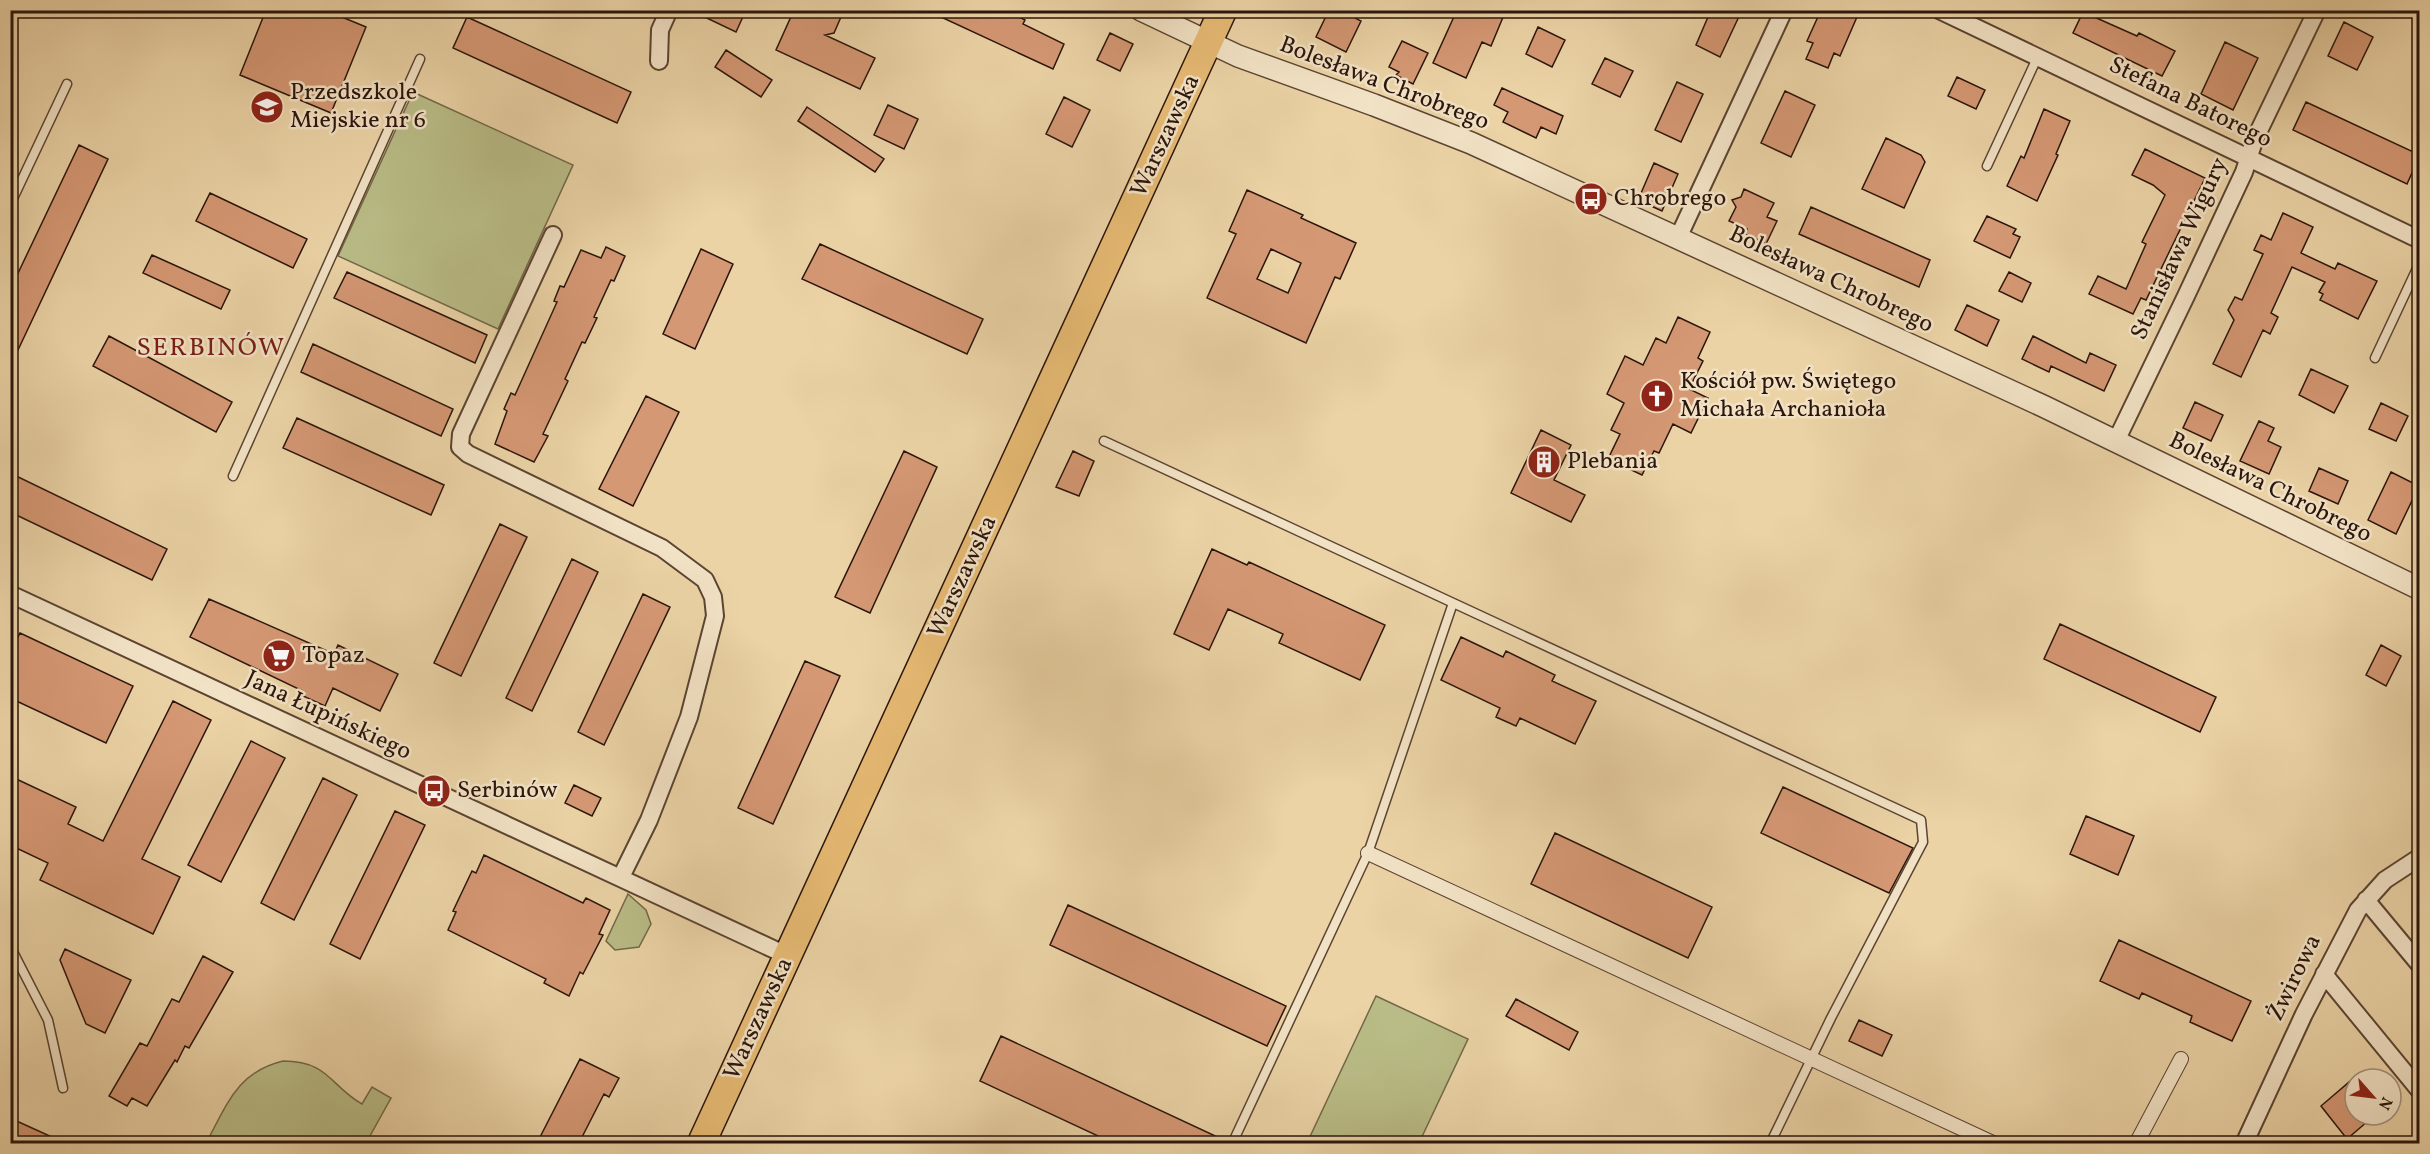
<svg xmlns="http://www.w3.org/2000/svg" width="2430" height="1154" viewBox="0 0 2430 1154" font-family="Vollkorn,serif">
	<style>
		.green { fill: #b9bc86; stroke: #726849; stroke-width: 1.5 }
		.building { fill: #d59874; stroke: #2b150c; stroke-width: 1.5; fill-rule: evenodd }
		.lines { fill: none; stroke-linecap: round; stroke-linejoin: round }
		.service-casing { stroke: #5b4432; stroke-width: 11 }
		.pedestrian-casing { stroke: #5b4432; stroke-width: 16 }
		.minor-casing { stroke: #5b4432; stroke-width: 20 }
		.tertiary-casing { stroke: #5b4432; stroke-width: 24 }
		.primary-casing { stroke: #2b150c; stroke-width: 30 }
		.service { stroke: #f2e2c5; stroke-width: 8 }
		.pedestrian { stroke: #f2e2c5; stroke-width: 14 }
		.minor { stroke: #f2e2c5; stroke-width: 16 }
		.tertiary { stroke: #f2e2c5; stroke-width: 21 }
		.primary { stroke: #e6ba73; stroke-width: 27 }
		.labels { text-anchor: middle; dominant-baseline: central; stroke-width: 5; stroke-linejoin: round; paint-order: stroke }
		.street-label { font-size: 24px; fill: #2b150c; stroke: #f2e2c5 }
		.poi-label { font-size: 24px; fill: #2b150c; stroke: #f2e2c5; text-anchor: start }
		.neighbourhood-label { font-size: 26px; letter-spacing: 1.5px; fill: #7a1f14; stroke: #f2e2c5 }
	</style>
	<rect width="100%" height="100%" fill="#ebd3a6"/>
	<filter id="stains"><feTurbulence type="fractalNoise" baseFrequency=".00333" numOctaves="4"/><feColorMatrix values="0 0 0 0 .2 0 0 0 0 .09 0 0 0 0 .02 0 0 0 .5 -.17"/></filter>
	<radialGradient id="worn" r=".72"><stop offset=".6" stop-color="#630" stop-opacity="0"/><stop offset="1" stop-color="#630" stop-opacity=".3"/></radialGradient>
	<path class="green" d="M413,92L573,165L498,329L338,256Z
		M628,894L646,910L651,924L639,947L615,950L606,941Z
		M1376,996L1468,1039L1419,1143H1307Z
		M283,1061C329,1061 330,1086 362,1104L372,1087L391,1098L366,1143H206C227,1105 237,1072 283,1061Z"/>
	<path class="building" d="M266,10H325L366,27L331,113L240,75Z
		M690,10H746L736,32Z
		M794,10H844L834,33L825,35L875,58L860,89L776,50Z
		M926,10H1006L1025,20L1023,24L1064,44L1053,69Z
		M1329,10H1340L1361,21L1346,52L1316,37Z
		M1457,10H1506L1491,46L1482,42L1466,78L1433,63Z
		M1711,10H1742L1720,57L1696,45Z
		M1821,10H1860L1840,56L1834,53L1828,68L1806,59L1813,43L1807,41Z
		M2083,12L2137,36L2139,33L2175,51L2162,76L2073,33Z
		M467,17L631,92L617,123L453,48Z
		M2344,22L2373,37L2357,70L2328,56Z
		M1538,27L1565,40L1552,67L1526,54Z
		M1110,33L1133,44L1120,71L1097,60Z
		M1402,41L1428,53L1413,84L1396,75L1399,72L1389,67Z
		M2225,42L2258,58L2233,110L2201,94Z
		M726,50L772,80L761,97L715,67Z
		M1605,58L1633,71L1620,97L1592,84Z
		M1957,77L1985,90L1976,109L1948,96Z
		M1677,82L1703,94L1681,142L1655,130Z
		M1502,88L1563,116L1556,134L1541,127L1536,138L1503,122L1508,112L1494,105Z
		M1785,91L1815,105L1791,157L1761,143Z
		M1064,97L1090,110L1072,147L1046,134Z
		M2306,102L2420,155L2407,184L2293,130Z
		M888,105L918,119L904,149L874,135Z
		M807,107L884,159L875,172L798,121Z
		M2044,109L2070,121L2056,154L2058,155L2037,201L2007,186L2021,156L2024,158Z
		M1886,138L1921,155L1925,162L1904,208L1862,189Z
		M79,145L108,159L10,367V290Z
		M2145,149L2205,178L2146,300L2141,298L2133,314L2089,294L2098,276L2126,289L2146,244L2142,242L2165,195L2153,185L2132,175Z
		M1654,163L1678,174L1662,211L1638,200Z
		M1744,189L1774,203L1767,217L1777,221L1766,244L1745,234L1747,229L1729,221L1736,207L1732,200L1741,197Z
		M1247,190L1303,215L1301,218L1356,243L1340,279L1335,277L1306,343L1207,298L1236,234L1229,231ZM1271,249L1301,263L1288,293L1257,279Z
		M210,193L307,239L293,268L196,221Z
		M1811,207L1930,260L1919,287L1799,234Z
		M2283,213L2313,227L2301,253L2335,269L2338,263L2377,281L2358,319L2320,300L2323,294L2319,292L2325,282L2292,267L2271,313L2278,317L2270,334L2263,330L2241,377L2213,364L2234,320L2228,310L2235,297L2242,300L2263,254L2254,250L2261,235L2271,240Z
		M1987,216L2016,229L2013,234L2020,237L2010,258L1974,241Z
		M820,244L983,319L967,354L802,279Z
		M606,247L625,256L614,281L611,280L594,317L597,318L585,343L582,342L565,379L568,381L543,434L548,436L534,462L495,444L507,411L504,409L511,393L515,395L557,302L554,301L560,286L564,287L581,250L601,258Z
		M701,249L733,264L695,349L663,334Z
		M152,255L230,290L221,309L143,273Z
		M347,272L487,335L475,363L334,298Z
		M2009,272L2031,283L2022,302L1999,291Z
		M1967,305L1999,320L1987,346L1955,330Z
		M1678,317L1710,332L1698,358L1703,361L1689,389L1708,398L1691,433L1673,424L1659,453L1654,451L1642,475L1608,459L1620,434L1611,430L1624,403L1607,394L1625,356L1643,365L1656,338L1666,343Z
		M109,336L232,402L216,432L93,366Z
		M2033,336L2086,363L2090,353L2116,365L2104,391L2051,366L2049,372L2022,359Z
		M313,344L453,409L441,436L301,372Z
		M2311,369L2348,386L2334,413L2299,395Z
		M646,396L679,412L633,506L599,489Z
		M2195,402L2223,415L2211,441L2183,428Z
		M2381,403L2408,416L2396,441L2369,429Z
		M297,418L444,485L431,515L283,448Z
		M2259,421L2274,428L2268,441L2281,447L2269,474L2240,461Z
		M1541,430L1571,445L1554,480L1585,495L1571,522L1511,493Z
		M904,451L937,467L870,613L835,597Z
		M1073,451L1094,461L1079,496L1056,487Z
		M2319,468L2348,481L2338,504L2309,491Z
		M2391,472L2419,486L2396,534L2368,520Z
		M10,473L167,549L152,580L10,512Z
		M500,524L527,537L461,676L434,663Z
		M1212,549L1247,565L1249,562L1385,625L1360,680L1279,643L1283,634L1228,609L1209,650L1174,634Z
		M572,559L598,572L532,711L506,698Z
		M643,594L670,607L604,745L578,732Z
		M209,599L334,654L338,645L398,674L380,711L333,688L325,706L303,696L305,692L190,637Z
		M2060,624L2216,697L2200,732L2044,659Z
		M20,633L133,686L106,743L10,698V653Z
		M1461,637L1503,657L1506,651L1555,675L1552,681L1596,701L1575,744L1520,718L1516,726L1496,717L1500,708L1441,680Z
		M2381,645L2401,656L2386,686L2366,675Z
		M805,661L840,676L773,824L738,808Z
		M173,701L211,720L142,859L180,877L153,934L40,880L48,863L10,845V776L76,807L68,824L103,841Z
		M251,741L285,758L221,882L188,865Z
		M323,778L357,795L294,920L261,903Z
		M574,785L601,798L592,816L565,803Z
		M1783,787L1913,848L1889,893L1761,833Z
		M395,811L425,825L360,959L330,944Z
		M2086,816L2134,836L2118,875L2070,854Z
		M1555,833L1712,907L1688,958L1531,884Z
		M484,855L583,903L586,898L610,910L599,934L603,935L583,974L580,972L569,996L544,983L546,979L448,930L456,912L453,911L472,871L476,873Z
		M1068,905L1286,1006L1267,1046L1050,945Z
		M2119,940L2251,1001L2232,1041L2190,1022L2192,1016L2142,993L2139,999L2100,981Z
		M65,949L131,980L105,1033L86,1024L60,960Z
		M203,956L233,972L189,1048L185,1046L177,1062L175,1060L147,1106L132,1098L127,1106L109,1096L140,1043L147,1046L172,999L179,1002Z
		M1516,999L1578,1032L1569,1050L1506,1016Z
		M1859,1020L1892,1035L1882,1056L1849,1041Z
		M1001,1036L1226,1141V1143H1113L980,1081Z
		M580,1059L619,1078L609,1097L604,1094L579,1143H537Z
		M2355,1077V1115H2375L2347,1139L2321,1106Z
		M10,1118L65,1143H10Z"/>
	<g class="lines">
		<g class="service-casing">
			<path id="service" d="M1987,166L2038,56
				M10,205L67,84
				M2375,358L2420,262
				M1104,441L1921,820L1923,842L1831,1018L1770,1144
				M233,476L420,59
				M10,946L48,1020L63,1088
				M1232,1144L1368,853L1453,603"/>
		</g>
		<g class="pedestrian-casing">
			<path id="pedestrian" d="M1368,853L1995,1144
				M2136,1144L2181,1059"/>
		</g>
		<g class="minor-casing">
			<path id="minor" d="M1939,10L2420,240
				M659,61L660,30L669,10
				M553,235L461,434L460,447L468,454L662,548L705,580L713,597L715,616L689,717L649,820L621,877
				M1678,238L1784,10
				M2116,441L2186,296L2244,172L2254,141L2317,10
				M10,594L788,956
				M2366,900L2420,965
				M2324,974L2420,1091
				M2244,1144L2304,1014L2358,910L2385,880L2420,857"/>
		</g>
		<g class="tertiary-casing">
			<path id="tertiary" d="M1141,10L1238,56L1374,105L1471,143L2043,406L2420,589"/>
		</g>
		<g class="primary-casing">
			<path id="primary" d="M701,1144L1223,10"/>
		</g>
		<use href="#service" class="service"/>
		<use href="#pedestrian" class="pedestrian"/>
		<use href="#minor" class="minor"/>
		<use href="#tertiary" class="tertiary"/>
		<use href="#primary" class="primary"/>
	</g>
	<defs>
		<g id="school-disc" transform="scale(1.725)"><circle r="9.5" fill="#8f2418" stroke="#f2e2c5"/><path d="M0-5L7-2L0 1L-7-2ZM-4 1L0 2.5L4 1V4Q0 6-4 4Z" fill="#fff"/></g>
		<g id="bus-disc" transform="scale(1.725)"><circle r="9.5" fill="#8f2418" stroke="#f2e2c5"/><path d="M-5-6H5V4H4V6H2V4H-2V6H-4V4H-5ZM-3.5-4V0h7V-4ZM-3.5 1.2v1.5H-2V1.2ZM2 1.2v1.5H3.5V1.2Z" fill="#fff"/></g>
		<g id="church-disc" transform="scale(1.725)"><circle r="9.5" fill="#8f2418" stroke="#f2e2c5"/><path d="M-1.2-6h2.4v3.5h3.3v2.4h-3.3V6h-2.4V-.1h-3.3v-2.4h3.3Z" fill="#fff"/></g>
		<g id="building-disc" transform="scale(1.725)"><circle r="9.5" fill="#8f2418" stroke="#f2e2c5"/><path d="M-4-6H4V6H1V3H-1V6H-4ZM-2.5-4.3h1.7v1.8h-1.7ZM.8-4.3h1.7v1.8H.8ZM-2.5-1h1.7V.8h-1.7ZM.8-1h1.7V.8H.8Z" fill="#fff"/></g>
		<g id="supermarket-disc" transform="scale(1.725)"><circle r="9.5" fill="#8f2418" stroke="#f2e2c5"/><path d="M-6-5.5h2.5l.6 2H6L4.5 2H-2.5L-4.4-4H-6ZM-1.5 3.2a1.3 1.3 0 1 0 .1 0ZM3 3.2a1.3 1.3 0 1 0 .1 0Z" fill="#fff"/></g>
	</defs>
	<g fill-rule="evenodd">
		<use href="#school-disc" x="267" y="107"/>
		<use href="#bus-disc" x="1591" y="199"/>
		<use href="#church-disc" x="1657" y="396"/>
		<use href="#building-disc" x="1544" y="462"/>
		<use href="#supermarket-disc" x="279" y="656"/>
		<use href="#bus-disc" x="434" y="791"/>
	</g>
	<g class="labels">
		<g class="street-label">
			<text transform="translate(1384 84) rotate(21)">Bolesława Chrobrego</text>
			<text transform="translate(2190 103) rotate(26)">Stefana Batorego</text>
			<text transform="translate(1166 136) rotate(-65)">Warszawska</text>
			<text transform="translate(2180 249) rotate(-65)">Stanisława Wigury</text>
			<text transform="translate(1831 280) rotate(25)">Bolesława Chrobrego</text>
			<text transform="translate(2270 488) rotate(26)">Bolesława Chrobrego</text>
			<text transform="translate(963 577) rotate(-65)">Warszawska</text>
			<text transform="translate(328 716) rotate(25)">Jana Łupińskiego</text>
			<text transform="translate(2295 978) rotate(-64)">Żwirowa</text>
			<text transform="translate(759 1019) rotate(-65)">Warszawska</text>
		</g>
		<g class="poi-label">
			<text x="290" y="93">Przedszkole<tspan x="290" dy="28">Miejskie nr 6</tspan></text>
			<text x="1614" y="199">Chrobrego</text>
			<text x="1680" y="382">Kościół pw. Świętego<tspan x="1680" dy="28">Michała Archanioła</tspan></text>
			<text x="1567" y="462">Plebania</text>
			<text x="302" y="656">Topaz</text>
			<text x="457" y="791">Serbinów</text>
		</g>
		<g class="neighbourhood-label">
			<text x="211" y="348">SERBINÓW</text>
		</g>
	</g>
	<rect width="2430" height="1154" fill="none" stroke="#ebd3a6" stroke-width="36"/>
	<rect x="12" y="12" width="2406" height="1130" fill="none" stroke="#2b150c" stroke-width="3"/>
	<rect x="18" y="18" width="2394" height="1118" fill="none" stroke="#2b150c" stroke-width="1.5"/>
	<g transform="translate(2373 1097) rotate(118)"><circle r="28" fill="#f2e2c5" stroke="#a2907b" stroke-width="1.5"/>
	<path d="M0-4.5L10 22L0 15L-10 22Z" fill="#8f2418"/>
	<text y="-9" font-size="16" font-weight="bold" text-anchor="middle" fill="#2b150c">N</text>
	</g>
	<rect width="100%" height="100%" filter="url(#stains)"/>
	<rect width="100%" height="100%" fill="url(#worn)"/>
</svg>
